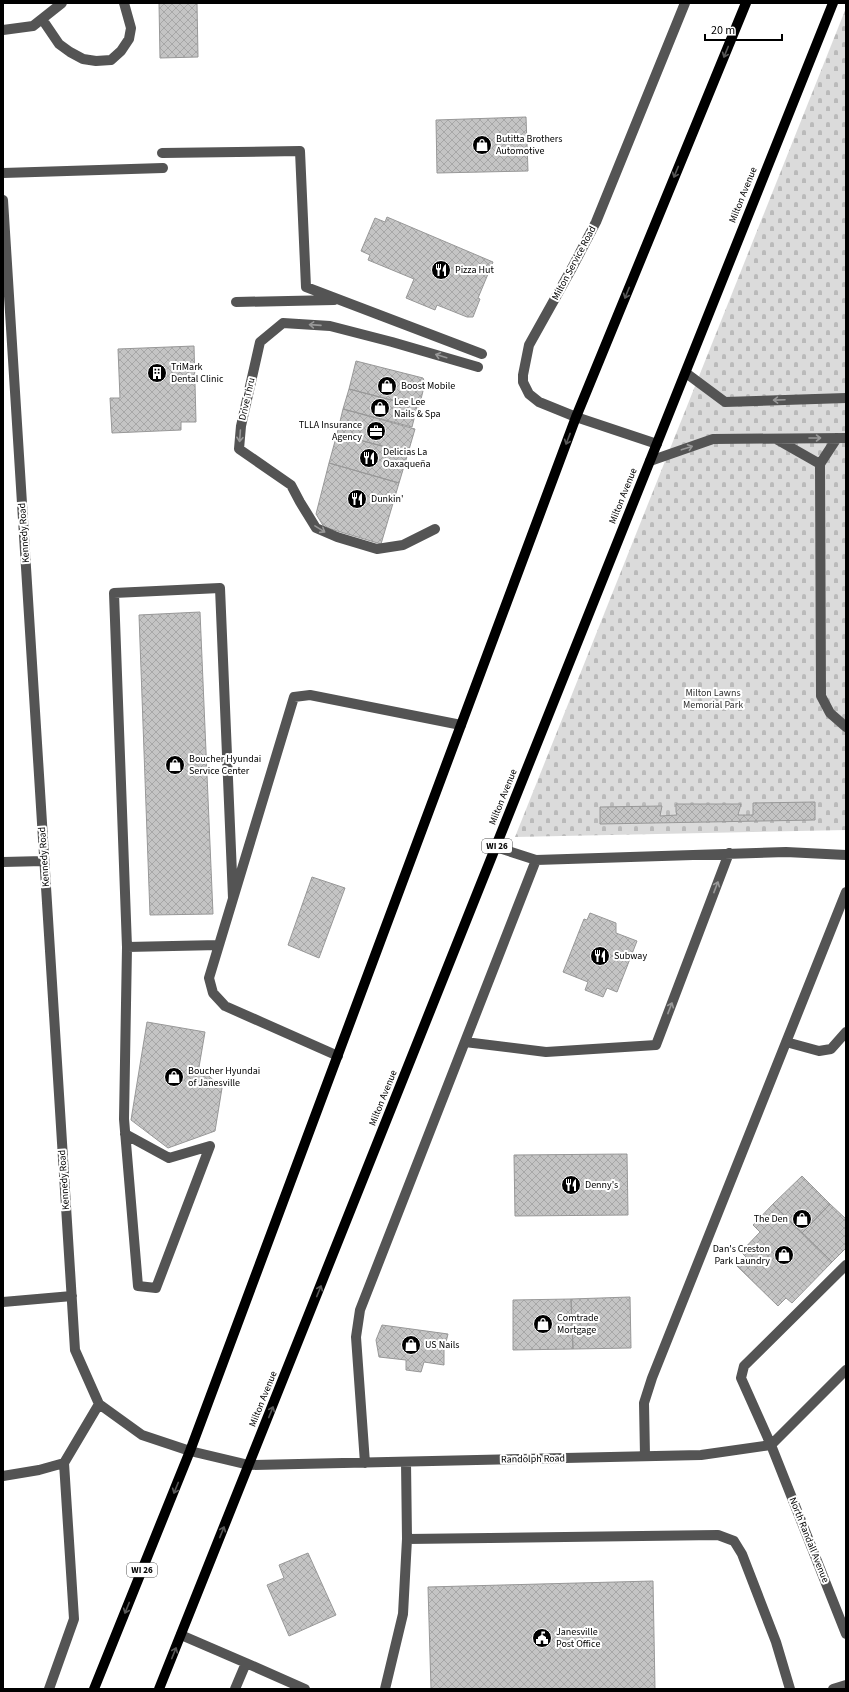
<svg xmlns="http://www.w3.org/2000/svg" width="849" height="1692" viewBox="0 0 849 1692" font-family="'Source Sans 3',sans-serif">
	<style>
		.cemetery { fill: url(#cemetery-stones) }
		.building { fill: url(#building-cross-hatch); stroke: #989898 }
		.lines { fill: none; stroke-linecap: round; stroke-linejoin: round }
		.minor { stroke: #545454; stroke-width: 10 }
		.major { stroke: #000; stroke-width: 10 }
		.oneway { stroke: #595959 }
		.oneway2 { stroke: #989898 }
		.labels { text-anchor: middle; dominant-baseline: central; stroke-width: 4; stroke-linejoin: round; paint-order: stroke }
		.shield { fill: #fff; stroke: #4c4c4c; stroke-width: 1 }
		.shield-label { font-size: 9px; font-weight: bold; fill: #000 }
		.poi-label { font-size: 10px; fill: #000; stroke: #fff; text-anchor: start }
		.street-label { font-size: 10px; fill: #000; stroke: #fff }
		.park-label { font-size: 10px; fill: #323232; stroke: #fff }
	</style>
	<defs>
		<pattern id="cemetery-stones" width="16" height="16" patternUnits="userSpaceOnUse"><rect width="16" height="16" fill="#dbdbdb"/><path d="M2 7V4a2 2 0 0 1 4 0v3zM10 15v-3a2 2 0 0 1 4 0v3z" fill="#bababa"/></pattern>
		<pattern id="building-cross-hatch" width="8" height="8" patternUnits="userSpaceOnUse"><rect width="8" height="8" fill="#c4c4c4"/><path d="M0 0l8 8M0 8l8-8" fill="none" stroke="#a7a7a7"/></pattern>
	</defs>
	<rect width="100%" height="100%" fill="#fff"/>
	<path class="cemetery" d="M846,8V830L515,837Z"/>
	<path class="building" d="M159,3H197L198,57L160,58Z
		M526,117L528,171L437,173L436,120Z
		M387,217L493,262L478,298L480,299L473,317H467L437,305L435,310L406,298L414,279L368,260L370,255L361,251L375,218L385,222Z
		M194,346L196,422H181V430L112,433L110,398H120L118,349Z
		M356,361L423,378L425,383L419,407L349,389Z
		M349,389L417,407L412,427L343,409Z
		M343,409L415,429L408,453L337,434Z
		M337,434L408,453L399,483L329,463Z
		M329,463L399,483L381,544L324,527L316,514Z
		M200,612L213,914L150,915L139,615Z
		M815,802V820L600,824V807L662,806L660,816L677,815L676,812V804H741L738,815H753V803Z
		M312,877L345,888L319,958L288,945Z
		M590,913L616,923V933L637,941L617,992L607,988L603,997L585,990L588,982L563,972L584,919L587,920Z
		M147,1022L205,1032L199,1067L222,1088L215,1131L168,1148L131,1120Z
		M627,1154L628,1215L515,1216L514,1155Z
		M802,1176L830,1204L802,1233L773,1204Z
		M773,1204L832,1262L792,1303L786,1298L778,1306L737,1266L746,1257L741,1252L760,1232L753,1225Z
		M830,1204L846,1219V1248L832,1262L802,1233Z
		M630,1297L631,1348L573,1349L571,1299Z
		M571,1299L573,1349L513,1350V1300Z
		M382,1325L448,1334L444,1350V1365L424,1362L421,1372L406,1370V1360L379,1357L376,1340Z
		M308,1553L336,1615L289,1636L267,1585L284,1578L279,1565Z
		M653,1581L655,1689H431L428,1587Z"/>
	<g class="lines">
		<path class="minor" d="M42,19L59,44L70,52L83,59L96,61L111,60L121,51L129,39L131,28L124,3
			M3,30L33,26L62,3
			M162,153L300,151L306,287L482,354
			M3,173L163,168
			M3,200L75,1350L99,1404L142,1435L190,1451L249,1465L701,1455L771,1445L846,1370
			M236,302L334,300
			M686,373L725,402L846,398
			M837,438L820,464L821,696L830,713L846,727
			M776,439L820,464
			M657,444L576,417L539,402L529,394L523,382V375L529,345L572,268L596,222L685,3
			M650,461L713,439L846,438
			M435,529L403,545L377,549L337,537L316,528L300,502L291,485L239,449L241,426L260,342L283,323L330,326L392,342L478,367
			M536,860L786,852L846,855
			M3,862L44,861
			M219,945L127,947L114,593L220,588L233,898
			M465,1042L546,1052L656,1045L729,853
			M786,1042L819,1051L831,1049L846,1032
			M338,1056L225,1006L213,993L209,978L294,697L310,695L461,725
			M125,1134L169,1158L210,1146L156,1288L138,1286L124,1119L127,947
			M846,1265L744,1366L741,1378L771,1445L846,1634
			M3,1302L72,1296
			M645,1456L644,1403L652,1378L846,892
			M406,1462L407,1539
			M365,1463L356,1337L360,1310L536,860L496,847
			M3,1476L39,1470L64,1463
			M181,1635L246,1663
			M49,1689L74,1619L64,1463L99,1404
			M235,1689L246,1663L305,1689
			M385,1689L403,1614L407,1539L718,1535L734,1541L742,1554L776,1642L790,1689
			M833,1689L846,1685"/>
		<path class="major" d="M94,1689L190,1451L576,417L746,3
			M159,1689L833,3"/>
	</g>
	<defs><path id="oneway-shaft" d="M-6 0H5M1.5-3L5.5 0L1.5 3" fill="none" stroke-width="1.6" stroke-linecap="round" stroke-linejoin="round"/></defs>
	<g class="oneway">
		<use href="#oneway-shaft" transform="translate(726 52) rotate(112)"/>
		<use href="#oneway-shaft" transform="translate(676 172) rotate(112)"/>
		<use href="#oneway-shaft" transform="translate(627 293) rotate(112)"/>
		<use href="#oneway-shaft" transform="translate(568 439) rotate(111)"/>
		<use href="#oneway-shaft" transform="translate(319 1291) rotate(-68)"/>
		<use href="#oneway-shaft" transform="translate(271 1412) rotate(-68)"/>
		<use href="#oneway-shaft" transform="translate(176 1488) rotate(112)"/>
		<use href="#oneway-shaft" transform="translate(222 1532) rotate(-68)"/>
		<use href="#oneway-shaft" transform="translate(127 1608) rotate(112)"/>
		<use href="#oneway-shaft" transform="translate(174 1653) rotate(-68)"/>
	</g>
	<g class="oneway2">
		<use href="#oneway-shaft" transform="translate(315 325) rotate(-176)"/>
		<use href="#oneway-shaft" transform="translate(441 356) rotate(-163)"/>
		<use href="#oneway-shaft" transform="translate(779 400) rotate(178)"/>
		<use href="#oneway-shaft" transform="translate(240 436) rotate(94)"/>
		<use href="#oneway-shaft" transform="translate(815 438)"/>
		<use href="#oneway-shaft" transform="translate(687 448) rotate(-18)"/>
		<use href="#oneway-shaft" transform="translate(320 529) rotate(32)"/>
		<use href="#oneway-shaft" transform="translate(716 887) rotate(-69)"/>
		<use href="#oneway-shaft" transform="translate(670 1008) rotate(-69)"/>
	</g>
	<defs>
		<g id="shop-disc" transform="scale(1)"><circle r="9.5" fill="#000" stroke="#fff"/><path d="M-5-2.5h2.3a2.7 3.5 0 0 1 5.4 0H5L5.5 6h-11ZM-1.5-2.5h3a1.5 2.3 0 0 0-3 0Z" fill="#fff"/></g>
		<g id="restaurant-disc" transform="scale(1)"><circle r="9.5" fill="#000" stroke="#fff"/><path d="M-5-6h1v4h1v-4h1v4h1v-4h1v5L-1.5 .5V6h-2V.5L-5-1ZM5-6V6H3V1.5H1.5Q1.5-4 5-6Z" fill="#fff"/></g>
		<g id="building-disc" transform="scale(1)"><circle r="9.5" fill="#000" stroke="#fff"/><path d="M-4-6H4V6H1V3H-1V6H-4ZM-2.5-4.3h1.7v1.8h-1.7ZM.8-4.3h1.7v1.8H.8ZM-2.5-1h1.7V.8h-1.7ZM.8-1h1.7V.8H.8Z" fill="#fff"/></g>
		<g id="office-disc" transform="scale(1)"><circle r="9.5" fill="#000" stroke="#fff"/><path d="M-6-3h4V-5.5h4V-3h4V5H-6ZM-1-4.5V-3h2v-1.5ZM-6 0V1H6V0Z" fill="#fff"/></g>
		<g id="civic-disc" transform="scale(1)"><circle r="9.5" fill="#000" stroke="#fff"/><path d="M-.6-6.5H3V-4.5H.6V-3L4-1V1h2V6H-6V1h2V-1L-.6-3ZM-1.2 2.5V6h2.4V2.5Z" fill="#fff"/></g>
	</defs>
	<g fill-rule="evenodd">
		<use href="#shop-disc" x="482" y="145"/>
		<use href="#restaurant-disc" x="441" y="270"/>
		<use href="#building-disc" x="157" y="373"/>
		<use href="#shop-disc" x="387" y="386"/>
		<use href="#shop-disc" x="380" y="408"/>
		<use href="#office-disc" x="376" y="431"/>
		<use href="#restaurant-disc" x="369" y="458"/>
		<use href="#restaurant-disc" x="357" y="499"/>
		<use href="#shop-disc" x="175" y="765"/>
		<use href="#restaurant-disc" x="600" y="956"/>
		<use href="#shop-disc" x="174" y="1077"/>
		<use href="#restaurant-disc" x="571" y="1185"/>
		<use href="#shop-disc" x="802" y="1219"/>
		<use href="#shop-disc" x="784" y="1255"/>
		<use href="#shop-disc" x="543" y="1324"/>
		<use href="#shop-disc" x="411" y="1345"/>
		<use href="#civic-disc" x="542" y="1638"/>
	</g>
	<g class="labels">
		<g class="shield">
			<rect x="482" y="839" width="30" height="14" rx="3"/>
			<rect x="127" y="1563" width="30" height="14" rx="3"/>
		</g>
		<g class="shield-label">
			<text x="497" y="846">WI 26</text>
			<text x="142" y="1570">WI 26</text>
		</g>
		<g class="poi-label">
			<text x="496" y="139">Butitta Brothers<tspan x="496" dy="12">Automotive</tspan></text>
			<text x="455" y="270">Pizza Hut</text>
			<text x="171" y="367">TriMark<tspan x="171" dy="12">Dental Clinic</tspan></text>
			<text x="401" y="386">Boost Mobile</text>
			<text x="394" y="402">Lee Lee<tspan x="394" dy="12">Nails &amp; Spa</tspan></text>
			<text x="362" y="425" text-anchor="end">TLLA Insurance<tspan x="362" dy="12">Agency</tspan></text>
			<text x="383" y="452">Delicias La<tspan x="383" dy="12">Oaxaqueña</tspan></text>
			<text x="371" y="499">Dunkin'</text>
			<text x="189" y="759">Boucher Hyundai<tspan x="189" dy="12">Service Center</tspan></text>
			<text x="614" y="956">Subway</text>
			<text x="188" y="1071">Boucher Hyundai<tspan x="188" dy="12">of Janesville</tspan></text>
			<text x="585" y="1185">Denny's</text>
			<text x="788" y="1219" text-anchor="end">The Den</text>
			<text x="770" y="1249" text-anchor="end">Dan's Creston<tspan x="770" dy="12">Park Laundry</tspan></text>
			<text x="557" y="1318">Comtrade<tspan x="557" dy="12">Mortgage</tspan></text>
			<text x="425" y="1345">US Nails</text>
			<text x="556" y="1632">Janesville<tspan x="556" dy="12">Post Office</tspan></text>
		</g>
		<g class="street-label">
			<text transform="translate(743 195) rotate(-68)">Milton Avenue</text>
			<text transform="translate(574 263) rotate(-62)">Milton Service Road</text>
			<text transform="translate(247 399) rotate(-77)">Drive Thru</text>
			<text transform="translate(623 496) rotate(-68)">Milton Avenue</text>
			<text transform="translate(24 533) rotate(-94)">Kennedy Road</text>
			<text transform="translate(503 797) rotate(-68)">Milton Avenue</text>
			<text transform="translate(44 857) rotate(-94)">Kennedy Road</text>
			<text transform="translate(383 1098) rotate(-68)">Milton Avenue</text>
			<text transform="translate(64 1180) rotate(-94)">Kennedy Road</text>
			<text transform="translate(263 1399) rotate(-68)">Milton Avenue</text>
			<text transform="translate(533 1459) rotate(-1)">Randolph Road</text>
			<text transform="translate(809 1540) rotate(68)">North Randall Avenue</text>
		</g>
		<g class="park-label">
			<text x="713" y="693">Milton Lawns<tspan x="713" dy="12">Memorial Park</tspan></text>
		</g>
	</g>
	<rect width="849" height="1692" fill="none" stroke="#000000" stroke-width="8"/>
	<path d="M705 34v6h77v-6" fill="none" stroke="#000000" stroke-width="2"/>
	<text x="711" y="34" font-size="12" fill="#000000" stroke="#ffffff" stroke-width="3" paint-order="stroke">20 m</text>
</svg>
